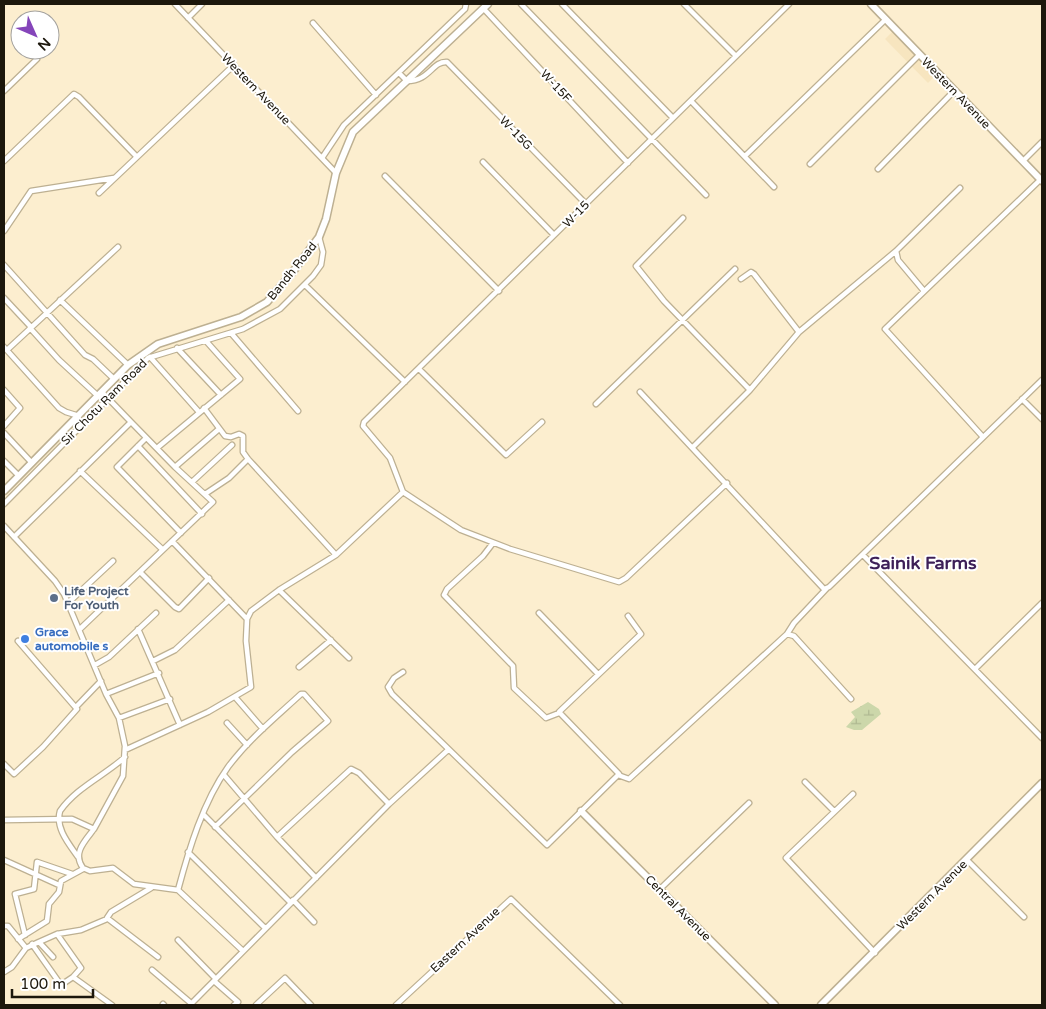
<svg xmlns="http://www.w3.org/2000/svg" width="1046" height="1009" viewBox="0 0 1046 1009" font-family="'Varela Round',sans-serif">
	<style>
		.built { fill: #f7e5bf }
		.wetland { fill: url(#wetland-marsh) }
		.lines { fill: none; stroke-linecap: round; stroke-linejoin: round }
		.street-casing { stroke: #bdb092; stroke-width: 7 }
		.secondary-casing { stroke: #bdb092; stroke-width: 9 }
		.street { stroke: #fff; stroke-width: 4.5 }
		.secondary { stroke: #fff; stroke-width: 6 }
		.service-dot { fill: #5c6f8a; stroke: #fff; stroke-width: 2 }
		.shop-dot { fill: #3f7fe0; stroke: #fff; stroke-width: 2 }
		.labels { text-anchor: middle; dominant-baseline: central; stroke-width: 4; stroke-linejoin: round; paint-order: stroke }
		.street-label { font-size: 12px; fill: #1c170c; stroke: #fff }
		.service-label { font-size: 12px; font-weight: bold; fill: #4e5e75; stroke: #fff; text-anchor: start }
		.shop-label { font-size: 12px; font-weight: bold; fill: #366cbe; stroke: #fff; text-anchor: start }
		.district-label { font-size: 18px; font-weight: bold; fill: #3d1f57; stroke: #fff }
	</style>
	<defs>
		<pattern id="wetland-marsh" width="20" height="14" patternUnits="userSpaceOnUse" patternTransform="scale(1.25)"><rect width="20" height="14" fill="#ccd7aa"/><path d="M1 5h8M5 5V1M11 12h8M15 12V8" fill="none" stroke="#afb891"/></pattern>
	</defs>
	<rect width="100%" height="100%" fill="#fceecf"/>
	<path class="built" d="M894,30L935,76L928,83L885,39Z"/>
	<path class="wetland" d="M868,702L879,709L881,714L862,730H854L846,727L855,717L851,712Z"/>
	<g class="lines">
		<g class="street-casing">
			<path id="street" d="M175,4L336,173
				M521,4L706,195
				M562,4L673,118
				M684,4L736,56
				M483,8L628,163
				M188,18L202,4
				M313,23L376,95
				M399,73L407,81C430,81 432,61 447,62L586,204
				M4,91L37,59
				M691,101L774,187
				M745,156L886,19
				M322,158L344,125L465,9L466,4
				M4,161L74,94L79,97L137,157
				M1023,161L1042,142
				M483,162L554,235
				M810,164L919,55
				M878,169L954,91
				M385,176L499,291
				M99,193L234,65
				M683,218L636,266L664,301L750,390
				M4,231L31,191L114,178
				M4,265L85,355L93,359L114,379
				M305,285L405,382
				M924,291L898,260L896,251L960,188
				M4,298L31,327
				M60,300L128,365
				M30,328L59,360L98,396
				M799,332L896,251
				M231,333L298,411
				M4,347L59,408L66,412L79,416
				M177,348L221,395
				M7,350L118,247
				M150,357L199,412
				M419,369L506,455L542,422
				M4,390L20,408L4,426
				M640,392L824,589L829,587L1042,380
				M1022,399L1042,419
				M596,404L735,269
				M204,408L225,436L231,437L239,434L243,436V452L248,459L336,555
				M4,433L32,463
				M983,437L885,329L1041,179
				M146,438L117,467L181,533
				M138,446L202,514
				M693,447L749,391L799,332L754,274L751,272L741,279
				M157,448L240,379L206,341
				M4,461L19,476
				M175,467L219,429
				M80,471L162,549
				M192,482L232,445
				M403,492L461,530L510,549L619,582L626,578L727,483
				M205,494L229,478L248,459
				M4,504L148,358L243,329L280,309L313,276L321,265L323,252L319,237
				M4,526L55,581L64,594L106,694L119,718L125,746L123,776L94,829L72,819L4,820
				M14,537L131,422L102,392
				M172,541L247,619
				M493,543L483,556L447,589L444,595L513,666L514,688L546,718L559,713
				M863,555L1042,738
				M140,572L175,607L179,609L209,578
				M279,590L349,658
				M69,602L113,561
				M539,613L598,674
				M80,629L213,502L175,467L131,422
				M138,629L180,725
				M787,634L794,623L827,588
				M153,661L175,650L229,600
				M95,665L109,657L156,613
				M299,667L331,640
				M975,669L1042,603
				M403,672L394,678L388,687L392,694L547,845L618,775L629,779L787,634L794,636L851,699
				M106,694L159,673
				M235,697L263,729
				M76,707L101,681
				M119,718L170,699
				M227,723L247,745
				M125,750L208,712L251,687L246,641L247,619L251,611L279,590L336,555L403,492L390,458L363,426L364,422L789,4
				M4,764L14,774L43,747L77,709L18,641
				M619,774L559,712L641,634L628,616
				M224,775L277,837L316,878
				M805,782L834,811
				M853,794L786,858L875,953
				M204,815L290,902
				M94,829C85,841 72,853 83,868L90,871L113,868L134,884L178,890L243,951
				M277,837L351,769L359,773L389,804
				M188,852L265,928
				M78,857C69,844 55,828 60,811C77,787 104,776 125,757
				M4,860L59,885
				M967,860L1024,917
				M151,888L111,912L107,918L158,957
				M660,889L749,803
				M178,890C189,849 203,802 228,767C249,739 276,717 301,694H304L328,721L292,752L215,827
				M293,900L314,922
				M4,926H8L26,948L39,942L53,957
				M57,934L81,968L73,977
				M25,935L15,894L34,889L37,862L72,874
				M18,939L47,921L49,904L59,892L61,881L83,869
				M178,940L216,979
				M39,942L57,934L81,930L107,919
				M32,944L61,985L73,977L112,1005
				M152,970L192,1004
				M4,972L12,967L26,948
				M214,981L238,1002L234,1005
				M163,1004L164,1005
				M190,1005L389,804L448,750
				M256,1005L285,978L311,1005
				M396,1005L511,899L620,1005"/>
		</g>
		<g class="secondary-casing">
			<path id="secondary" d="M871,4L1042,181
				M4,491L128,365L158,344L241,317L267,302L292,273L319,237L326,219L336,173L353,132L488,4
				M581,811L775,1005
				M821,1005L1042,783"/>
		</g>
		<use href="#street" class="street"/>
		<use href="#secondary" class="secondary"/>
	</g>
	<circle class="service-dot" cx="54" cy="598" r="5"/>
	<circle class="shop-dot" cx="25" cy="639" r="5"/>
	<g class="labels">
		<g class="street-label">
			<text transform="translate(556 86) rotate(47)">W-15F</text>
			<text transform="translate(256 89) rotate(46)">Western Avenue</text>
			<text transform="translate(956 93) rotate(46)">Western Avenue</text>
			<text transform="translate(516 133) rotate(46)">W-15G</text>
			<text transform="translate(576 214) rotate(-45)">W-15</text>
			<text transform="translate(292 271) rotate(-51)">Bandh Road</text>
			<text transform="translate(104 402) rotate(-45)">Sir Chotu Ram Road</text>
			<text transform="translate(932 895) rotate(-45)">Western Avenue</text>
			<text transform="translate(678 908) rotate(45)">Central Avenue</text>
			<text transform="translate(465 940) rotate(-43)">Eastern Avenue</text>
		</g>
		<g class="service-label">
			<text x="64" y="591">Life Project<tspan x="64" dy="14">For Youth</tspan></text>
		</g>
		<g class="shop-label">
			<text x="35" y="632">Grace<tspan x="35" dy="14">automobile s</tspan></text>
		</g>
		<g class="district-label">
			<text x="923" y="563">Sainik Farms</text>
		</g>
	</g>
	<rect width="1046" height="1009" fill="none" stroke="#1c170c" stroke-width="10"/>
	<g transform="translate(35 35) rotate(135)"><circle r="24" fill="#ffffff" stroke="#a4a29e"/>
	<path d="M0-4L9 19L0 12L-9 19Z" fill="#8545ba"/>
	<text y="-8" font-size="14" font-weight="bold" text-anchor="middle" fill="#1c170c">N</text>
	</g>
	<path d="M12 989v8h81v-8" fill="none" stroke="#1c170c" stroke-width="2.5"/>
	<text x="20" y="989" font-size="15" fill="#1c170c" stroke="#ffffff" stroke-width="4" paint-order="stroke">100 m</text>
</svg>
